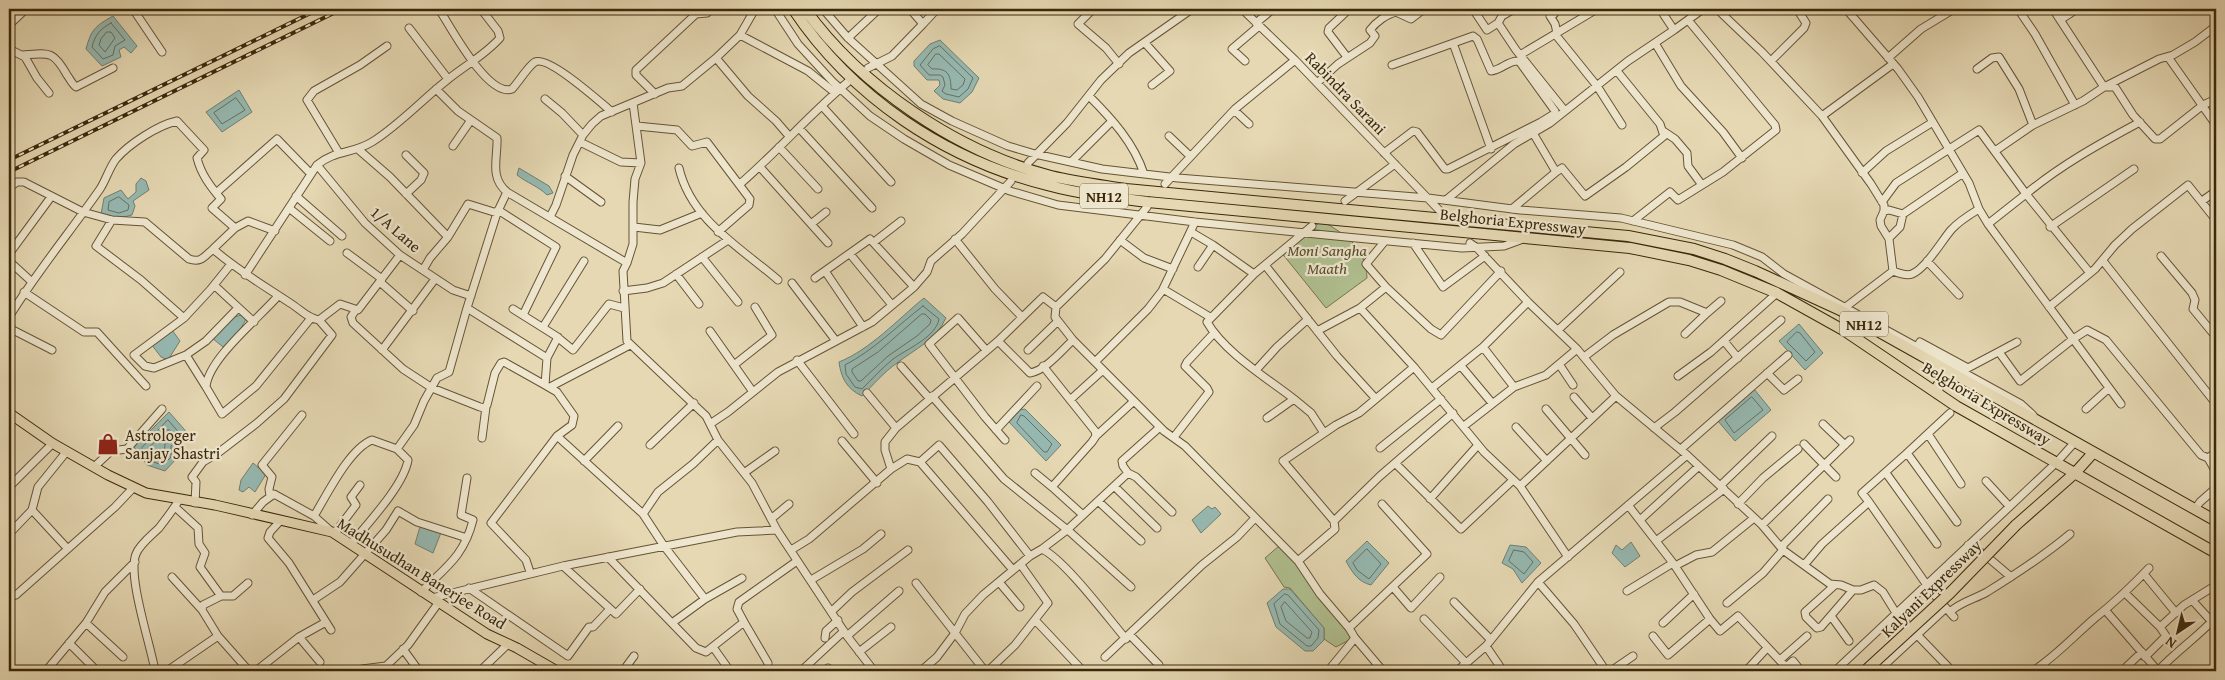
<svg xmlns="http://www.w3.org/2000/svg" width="2225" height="680" viewBox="0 0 2225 680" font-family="'Gentium Book Plus',serif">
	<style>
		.green { fill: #b0c090; stroke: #76744d }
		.water { fill: #96b9b2; stroke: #727f6f }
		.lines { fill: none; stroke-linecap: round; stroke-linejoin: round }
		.shore { stroke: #68705e; stroke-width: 1 }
		.minor-casing { stroke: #665434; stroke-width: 9 }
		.major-casing { stroke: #3b280a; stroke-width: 11 }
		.highway-casing { stroke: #3b280a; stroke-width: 12 }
		.minor { stroke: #eee6ce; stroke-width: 7 }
		.major { stroke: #e5d8b3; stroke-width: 9 }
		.highway { stroke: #e5d8b3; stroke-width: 10 }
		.rail-casing { stroke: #3b280a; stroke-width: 4 }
		.rail { stroke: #eee6ce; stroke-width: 2; stroke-dasharray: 5.5; stroke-linecap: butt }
		.highway-bridge-casing { stroke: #3b280a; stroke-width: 12; stroke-linecap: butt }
		.highway-bridge { stroke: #e5d8b3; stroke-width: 10 }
		.labels { text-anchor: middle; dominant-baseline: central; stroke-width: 4.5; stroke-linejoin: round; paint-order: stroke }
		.shield { fill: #eee6ce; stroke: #716145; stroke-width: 1 }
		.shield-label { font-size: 15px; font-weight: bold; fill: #3b280a }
		.street-label { font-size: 16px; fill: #3b280a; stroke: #eee6ce }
		.park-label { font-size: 16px; font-style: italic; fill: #584e2c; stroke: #eee6ce }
		.poi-label { font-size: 16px; fill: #3b280a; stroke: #eee6ce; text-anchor: start }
	</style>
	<rect width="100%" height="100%" fill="#e5d8b3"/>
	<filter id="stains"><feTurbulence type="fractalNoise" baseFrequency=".004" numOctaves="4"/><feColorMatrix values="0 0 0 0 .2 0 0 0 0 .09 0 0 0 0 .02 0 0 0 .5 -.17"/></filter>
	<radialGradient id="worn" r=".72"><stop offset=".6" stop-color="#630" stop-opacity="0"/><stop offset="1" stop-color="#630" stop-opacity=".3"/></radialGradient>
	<path class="green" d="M1322,221C1346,235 1366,247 1367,278L1326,308L1281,252L1298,237Z
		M1279,546L1298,562L1353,638L1336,647L1324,639V628L1290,588L1284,587L1265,558Z"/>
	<path class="water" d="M113,16L137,46L131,53L124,47L119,50L121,57L102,66L86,49C91,30 95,26 113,16Z
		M940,40L979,78L972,92L960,103L943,99L934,91L940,85L939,80H927L914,66V61L930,44Z
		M239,90L252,112L222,132L206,112Z
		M519,168L549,186L553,193L547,195C538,186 527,183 517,175Z
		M141,178L146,181L149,190L133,201L135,206L132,215L119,218L101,214L104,198L121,190L128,199L136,192V184Z
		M924,298L946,318C936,340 915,349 897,363C884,372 873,385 862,396C847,389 841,378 839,362C871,349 897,320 924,298Z
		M241,315L246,319C240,331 234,339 223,347L212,338L231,318Z
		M1799,324L1823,353L1805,370L1779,341Z
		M172,330L180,341L168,360L161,357L151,344Z
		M1754,389L1771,410L1735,441L1717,420Z
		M1025,409L1061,445L1046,461L1009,422L1019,410Z
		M169,412L191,437L175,449L177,458L165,471L147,465L134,447Z
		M253,463L266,474L255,492L249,487L243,492L239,490L241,480Z
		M1208,506L1212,509L1215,507L1221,514L1201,533L1192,520Z
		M421,523L442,530L433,553L415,544Z
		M1367,541L1389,563L1371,585C1358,582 1352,572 1346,561Z
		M1631,542L1640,556L1625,567L1612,553L1616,545L1622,550Z
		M1510,545L1526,547L1541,563L1522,583L1513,569L1502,563Z
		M1283,589H1290L1324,628V640L1313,651H1305L1276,627L1267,603Z"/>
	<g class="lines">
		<path class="shore" d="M111,23L125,40L115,46L113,55L103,59L92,47C95,35 100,29 111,23Z
			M107,32H111L115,38L105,52L99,45L101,39Z
			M940,46L973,78L968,89L959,97L946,94L942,91L945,85L943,77L940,75H929L920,65L933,49Z
			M936,54H939L965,79L963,85L957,90L951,89C951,74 947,68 932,69L928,65Z
			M236,98L245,110L222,124L214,113Z
			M119,197L129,205L128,210L119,213L108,210L109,202Z
			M923,306L939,319C936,337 907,349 893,359C882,368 872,379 862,389L855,387L846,374L845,365C874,350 897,326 923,306Z
			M922,314H925L931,320L930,324L917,336L888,356L861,381H858L852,372V369L878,352Z
			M1797,332L1800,333L1815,352L1806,361L1787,342Z
			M1752,397L1763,410L1734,433L1725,420Z
			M1021,415L1024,416L1052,444L1047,452H1044L1017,423Z
			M168,420L182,436L171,446V457L163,465L150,461L142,448Z
			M167,430H170L173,435L165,444L164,455L161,458L154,456L150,447Z
			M1367,549L1381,564L1369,579L1357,570L1353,563Z
			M1514,550L1524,552L1533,562L1524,574L1509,561Z
			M1285,594L1288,595L1319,630L1318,638L1311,646H1307L1280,624L1274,604Z
			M1285,602L1312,632L1310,638H1307L1286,621L1281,607Z"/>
		<g class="minor-casing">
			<path id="minor" d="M133,9L162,52
				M439,9C450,26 488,98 512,89C518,83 529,65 535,62C548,55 600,102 612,112
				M775,9L798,44L832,81L870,116L904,139L949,165L1010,191L1058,205L1195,222L1346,237L1462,248L1504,246L1523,239
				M823,9L848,38L921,104L952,121L1008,146L1035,154L1102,169L1178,178L1428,198L1520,210L1621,218L1733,245L1762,257L1784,274L2021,404L2033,415
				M1093,9L1078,24L1106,48L1119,64
				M1242,9L1295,60L1440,211
				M1343,9L1345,13L1329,28L1328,32L1347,57
				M1473,9L1487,30L1498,23L1516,50L1565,111
				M1552,9L1554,14L1550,16L1555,24L1557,33
				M1660,9L1674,30L1703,9
				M1717,9L1762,52L1822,116L1871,184L1884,205V211L1880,220L1881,226L1889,239L1893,271
				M1846,9L1898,69L1918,97L1969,183L1979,209L1988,224L2073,339L2087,330L2106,340L2201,455L2208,458L2216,452
				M2018,9L2035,34L2075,105
				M2053,9L2104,87H2115L2133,115L2155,139H2160L2203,105L2216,99
				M2060,20L2077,9
				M1256,23L1273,9
				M1498,23L1502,16L1514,9
				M923,24L937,9
				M9,25L26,9
				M409,28L448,79
				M1555,34L1597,86L1622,125
				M740,35L808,71L834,92
				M848,38L879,9
				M1145,43L1170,71L1152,85
				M1453,43L1491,149
				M1655,43L1681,86L1723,132L1742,158
				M9,49L25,57L37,78L49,93
				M22,55C49,53 53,50 67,75C70,79 72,84 76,87L113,68
				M1520,55L1597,9
				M2168,57L2216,125
				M716,58L748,96L776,121L789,136
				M1888,58L1921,29L1954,9
				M1245,61L1232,49L1259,26
				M1771,61L1804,28L1806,23L1797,9
				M868,68L892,56L923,24L910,9
				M1977,69L1992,58L1999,57L2019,89L2033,125
				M1317,83L1338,64L1370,43L1375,36L1370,30C1376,22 1387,14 1396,12L1411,19L1424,9
				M436,89L458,111L497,138C498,158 489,177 507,192
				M655,94L636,75V70L696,14L707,13L711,9
				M1089,96C1112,119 1134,143 1144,174
				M545,99L562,113L583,135
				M822,106L891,182
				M1234,110L1249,124
				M1822,116L1893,64
				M637,126L677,130L692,146L707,142L750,199L749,205L718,232
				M799,128L872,208
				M1663,131L1675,139L1687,153L1688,166L1702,185
				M1169,136L1190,156
				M580,142L621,162L641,163
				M453,146L471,120
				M779,147L818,189
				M359,150L390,177L448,237
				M1995,151L2033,125L2083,101L2104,87L2159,59L2173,55L2195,42L2216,26
				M339,153L307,100L314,91L360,65L387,46
				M1384,153L1413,131L1417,132L1445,169H1448L1541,122L1554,114L1555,111L1519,61C1508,60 1502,70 1491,71L1477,39L1473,36L1392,65
				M1071,162L1112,121
				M1028,163L1067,123L1101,80L1129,53L1192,9
				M317,165L365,223L400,255L453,290L471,296
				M760,167L828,243
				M679,168C691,220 740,247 778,280
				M1556,172L1562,168L1585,196L1626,167L1664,136L1660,124L1617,71
				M1862,173L1886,151L1933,122
				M565,176L601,202
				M740,184C778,151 811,113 849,81
				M1165,184L1235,109L1295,60
				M9,188L17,182H24L83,212L112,220L145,222L189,259C201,263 204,257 213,249C237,270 263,285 290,303C300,309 307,318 319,320L340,304L358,310L400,255
				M216,193L277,139L310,173
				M406,194L421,180L424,173L406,155
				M296,196L342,236
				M1446,200L1514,144L1550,123L1628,61L1674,30
				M1345,201L1395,164
				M2202,201L2216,191
				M1882,202L1896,183L1979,130L2026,194L1988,224
				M289,208L330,241
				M1512,209L1556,172L1533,133
				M498,210L556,247L523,315
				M1884,211L1889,210L1903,214L1963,173
				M497,213L467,308L547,358L545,385L557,392L574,416L572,425L557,436L491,523L526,560L530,572
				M550,217L556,205L573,155L583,135L592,124L601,116L668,88L682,86L716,58L740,35L755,9
				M112,220L96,246L141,280L184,318
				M1633,221L1670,192L1678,200L1723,172L1776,130L1775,125L1688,20
				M811,224L826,212
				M634,227L660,230L702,213
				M2050,227L2134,169
				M235,228L248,221L275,231
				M1191,232L1213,245
				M1889,238L1900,227L1903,214
				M955,239L995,289L1022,317
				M1120,240L1144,258L1173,269
				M1385,241L1366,264L1386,287L1360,308L1414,367L1484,452L1520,486L1568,557
				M874,242L901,221
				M1413,243L1443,287L1485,256
				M1470,243L1477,248L1528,302L1577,349L1616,396L1687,455L1538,582L1486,646L1503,671
				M347,253L382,279
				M9,254L51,197
				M850,254L892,305
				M2161,256L2192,293L2195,300L2193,309L2216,337
				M702,257L738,302
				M9,261L32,282
				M1927,261L1959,295
				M2103,261L2213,400
				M627,263L633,244V202L635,179L641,163L633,103
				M1265,265L1337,356L1376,399
				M1198,267L1213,245L1254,274
				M423,270L430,258L448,237L468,204L497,213L507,192L627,263L623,271L627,341L706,416L718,440L752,483L777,530
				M825,271L863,327
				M2090,273L2026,194C2061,165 2099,144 2140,122
				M676,274L699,304
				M245,275L317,165C335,150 352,154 372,142C398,126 422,100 446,81C464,66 484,56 500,38L498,31L481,9
				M815,278L870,239L914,287
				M380,282L413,311
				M792,283L836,341
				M214,285L254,322
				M1386,287L1431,329L1441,335L1501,271
				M1163,289L1210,317
				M623,291L647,288L663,283L728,240
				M24,292L84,332H97L146,386
				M278,296C259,318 208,359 206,387L222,414L256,386L311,318
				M1056,307L1055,317L1073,340L1164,431L1185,446L1298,561L1320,594L1349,628L1355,638L1383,671
				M2049,307L2095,269L2115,245L2132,229L2188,185L2216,220
				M513,309L556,336L573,350L609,304L624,308
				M1843,309L1893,271C1898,273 1907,276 1912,274C1926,268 1941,242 1951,230C1959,221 1969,215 1979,209
				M355,311L351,317L353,323L403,369L432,388L480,407L484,408L487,405L495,373L501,363L504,362L545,385
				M9,317C36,273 70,232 100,189C106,180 109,168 116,159C129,144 158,125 177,121L204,150L197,158C201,174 210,186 221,199L212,208L235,228L213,249
				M543,327L584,261
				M9,328L52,350
				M1558,330L1620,272
				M710,331L734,365
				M1317,331L1360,308
				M1685,334L1707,313
				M998,341L1030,373C1045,371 1062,350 1073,340
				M1724,341L1738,358
				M1483,347L1514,387
				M1917,347L1920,342L1968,368L2017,342
				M382,350L435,279
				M986,350L958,318L929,344L985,417L1005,440
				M1028,350L1058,321
				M1999,352L2020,381L2073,339L2121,404
				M186,355L154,368L145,366L134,355L184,318L210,290L231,264
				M1584,357L1613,335L1669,302H1680L1707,313L1721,301
				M547,358L558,337
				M797,360L854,434
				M1095,362L1148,309L1162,291L1195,222
				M1559,364L1573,385
				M901,366L930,399
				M1043,366L1095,431L1096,436L1092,442L1052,487L1083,515
				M1461,366L1492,403
				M1257,369L1277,347L1308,319
				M1767,373L1784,390L1798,379
				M1678,376L1711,352L1777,293
				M206,387L186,355L206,341L238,308
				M550,387L630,345
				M1432,388L1483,347L1528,302
				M753,392L734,365L772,335L755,307
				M867,393L896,428
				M932,396L1004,479L1070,532L1131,587
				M1574,397L1592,418
				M1294,399L1311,413L1324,433
				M1070,400L1103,370
				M1546,409L1585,455
				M2086,409L2109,388
				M1267,418L1294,399C1267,378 1224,352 1207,322L1254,274L1312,226
				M710,424L728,412L778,372L872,322L914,287L927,272L931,261L962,234L1011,181
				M1823,424L1845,445
				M1464,426L1514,387L1546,375L1577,349
				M1516,427L1547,461
				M1654,428L1675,412L1781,320
				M996,430L1037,386
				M1928,434L1961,484
				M557,436L643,514L664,546L705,599
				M1096,436L1134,401
				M1174,437L1209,392L1207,388L1185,366L1187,362L1214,333
				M482,438L486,407
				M842,441L877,483
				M1804,444L1836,477
				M650,445L694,403
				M1380,448L1441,399
				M1681,449L1788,355
				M1907,453L1957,522
				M1687,455L1762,525L1783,550L1830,584L1841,585L1853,590H1861L1874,585L1883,592L1896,613L1952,671
				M2208,458L2216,472
				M584,461L618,426
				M920,462L939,445L988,502L1030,556L1042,549C1065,560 1108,618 1126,639
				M1395,463L1461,529L1513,480
				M94,467L111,451L127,449L162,409
				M891,469L907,459L920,462L1013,570
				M744,473L775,451
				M1035,473L1052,487
				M1128,473L1123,466L1122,461L1160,427
				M1886,473L1937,544
				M1986,481L2009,506
				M1721,485L1772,436
				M1520,486L1616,396
				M9,487L49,447
				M1115,487L1157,528
				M270,496L269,489L272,477L262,465L302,415
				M1430,499L1478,445
				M1098,501L1141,541
				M1869,502L1931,591L1954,617
				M195,503L196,482L192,477L203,462L218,453L257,423L284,399L332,335L319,320
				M1738,504L1763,478L1798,449
				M1628,505L1673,563L1710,619L1720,631L1738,616L1786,667L1793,661L1801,671
				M175,507L198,528L199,544L205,553L200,567L221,596
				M2195,509L2200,502L2216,488
				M32,510L38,487L67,451
				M643,514L658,492L693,464L718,440
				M252,515L263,502L274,494L314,516
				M771,519L789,504
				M281,520L270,532L268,538L289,563L331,630
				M1640,520L1699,466
				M1334,521L1283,461L1336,425L1359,413L1414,367
				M1762,525L1850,440
				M332,532L314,516C327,495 349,449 372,440L397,449L414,425L424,401L437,378L449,372L467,308
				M9,534L32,510L67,548
				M334,534L356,505L351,497L360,485
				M1656,541L1724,489
				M351,544C368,523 404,485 408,460L397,449
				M1968,545L1985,555L2011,577
				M1042,549L1067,530L1128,473L1136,477L1172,512
				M791,550L809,539L891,469L885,450V442L896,428L998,341L1043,297L1056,307L1105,259L1147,207
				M608,557L696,648L706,652L744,622L737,609L739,602L797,561
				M1298,561L1335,529L1334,521L1380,476L1453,413
				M1805,564L1822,544L1869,502L1862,493L1907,453L1950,413
				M563,566L616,614L640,589
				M1675,566L1696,555L1712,552L1754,518
				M2144,574L2176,613
				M172,577L202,610
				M811,580L863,549L881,534
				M999,582L1020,607
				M1538,582L1574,624L1606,671
				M916,583L955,633L937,657L921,671
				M1835,585L1805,612L1806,617L1817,628L1821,627L1853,590
				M1393,587L1411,608L1440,577
				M469,588L568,656L589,627H593L610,609
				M1627,591L1673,563
				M9,592L13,596L16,595L115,507L133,488
				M421,592C446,567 464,556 473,520L461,515L467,478
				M2125,593L2160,627L2184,605L2213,587
				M432,598L563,566L737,532L777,530L847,636L874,671
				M313,600L340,582L386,530L398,511L417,522L467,538
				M2192,600L2212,622
				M1454,602L1490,639
				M1727,603L1763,573L1783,550V545L1828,499
				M832,611L852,592L908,550
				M2106,611L2158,671
				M1950,612C1960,602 1975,599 1987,592C2016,574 2044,556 2070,534
				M1831,616L1849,641
				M1424,619L1466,663
				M1036,621L1083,671
				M744,622L768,663
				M86,623L123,657
				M672,623L705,599L742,578
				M1663,623L1694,594
				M1349,628L1427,554L1382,504
				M1130,635L1159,665
				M218,636L249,671
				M847,636L899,591
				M1653,636L1668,655L1710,619
				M299,637L326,622
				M825,638L826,631L838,620
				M69,643L97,671
				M713,647L730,671
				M403,649L419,671
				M859,652L891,627
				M1105,657L1202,565L1237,537L1255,518
				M2145,657L2166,636L2160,627
				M1780,660L1807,636
				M386,666L408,645L439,602
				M828,668L831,671
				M46,671L86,623L105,592L135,562
				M155,671C151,646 127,576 136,554C140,544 151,536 159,528C166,519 173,510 179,500
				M167,671L218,636L202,610L203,605L221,596H233L248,583
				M256,671L299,637L320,662
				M360,671L362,669L386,666L390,671
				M480,671L508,644
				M623,671L634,656
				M801,671L844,631
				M985,671L955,633L965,614L983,595L1030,556
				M988,671L1015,645L1048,603L1021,565
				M1328,671L1355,638
				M1457,671L1486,646
				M1611,671L1633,656
				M1746,671L1767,648
				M1835,671L2057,462L2074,443
				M1878,671L1946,608
				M2033,671C2056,656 2074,636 2095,618C2114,603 2132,586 2149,568
				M2122,671L2142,652
				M2158,671C2176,651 2198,637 2216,617"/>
		</g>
		<g class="major-casing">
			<path id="major" d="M9,413L52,443L108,475L146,493L215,505L332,532L487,634L517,648L557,671"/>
		</g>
		<g class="highway-casing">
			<path id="highway" d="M793,9C852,97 944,159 1047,185C1080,194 1115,198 1148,202L1630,248L1689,260L1721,270L1777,293L1845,331L1956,406L2216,553
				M805,9C861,87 958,152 1051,176C1076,182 1101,185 1126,189L1628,236L1694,249L1725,259L1755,271L1840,310L2216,521
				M1938,394L1937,388L1945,373L1949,371
				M2016,525L2075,473L2093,453"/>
		</g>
		<use href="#minor" class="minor"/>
		<use href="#major" class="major"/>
		<use href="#highway" class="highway"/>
		<g class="rail-casing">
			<path id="rail" d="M9,160L319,9
				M9,172L342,9"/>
		</g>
		<use href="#rail" class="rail"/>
		<g class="highway-bridge-casing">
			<path id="highway-bridge" d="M1865,671L1950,593L2016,525"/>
		</g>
		<use href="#highway-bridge" class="highway-bridge"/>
	</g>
	<defs>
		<g id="shop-bare" transform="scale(1.725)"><path d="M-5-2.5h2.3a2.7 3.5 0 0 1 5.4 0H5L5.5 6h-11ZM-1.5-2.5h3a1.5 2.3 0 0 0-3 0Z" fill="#8f2418" stroke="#eee6ce" stroke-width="2.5" paint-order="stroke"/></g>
	</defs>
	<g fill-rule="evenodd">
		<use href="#shop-bare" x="108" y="444"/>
	</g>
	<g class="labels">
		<g class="shield">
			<rect x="1080" y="183.5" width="48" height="25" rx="4"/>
			<rect x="1840" y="311.5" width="48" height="25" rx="4"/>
		</g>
		<g class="shield-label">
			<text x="1104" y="196">NH12</text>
			<text x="1864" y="324">NH12</text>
		</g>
		<g class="street-label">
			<text transform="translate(1346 93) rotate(46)">Rabindra Sarani</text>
			<text transform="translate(1513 221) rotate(6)">Belghoria Expressway</text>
			<text transform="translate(396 229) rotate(41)">1/A Lane</text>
			<text transform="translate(1987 403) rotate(31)">Belghoria Expressway</text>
			<text transform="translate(422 573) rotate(32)">Madhusudhan Banerjee Road</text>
			<text transform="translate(1931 588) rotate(-44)">Kalyani Expressway</text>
		</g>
		<g class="park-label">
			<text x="1327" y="250">Moni Sangha<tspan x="1327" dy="18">Maath</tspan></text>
		</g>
		<g class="poi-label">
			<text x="125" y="435">Astrologer<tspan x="125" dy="18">Sanjay Shastri</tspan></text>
		</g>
	</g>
	<rect width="2225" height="680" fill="none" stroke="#e5d8b3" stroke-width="30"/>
	<rect x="10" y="10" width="2205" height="660" fill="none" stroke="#3b280a" stroke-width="2.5"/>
	<rect x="15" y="15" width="2195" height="650" fill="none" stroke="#3b280a"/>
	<g transform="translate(2178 632) rotate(215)" stroke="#eee6ce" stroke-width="4" paint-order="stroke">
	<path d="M0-4L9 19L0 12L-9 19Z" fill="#3b280a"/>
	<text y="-8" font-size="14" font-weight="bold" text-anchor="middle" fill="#3b280a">N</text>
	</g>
	<rect width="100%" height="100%" filter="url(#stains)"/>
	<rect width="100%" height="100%" fill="url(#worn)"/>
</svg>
